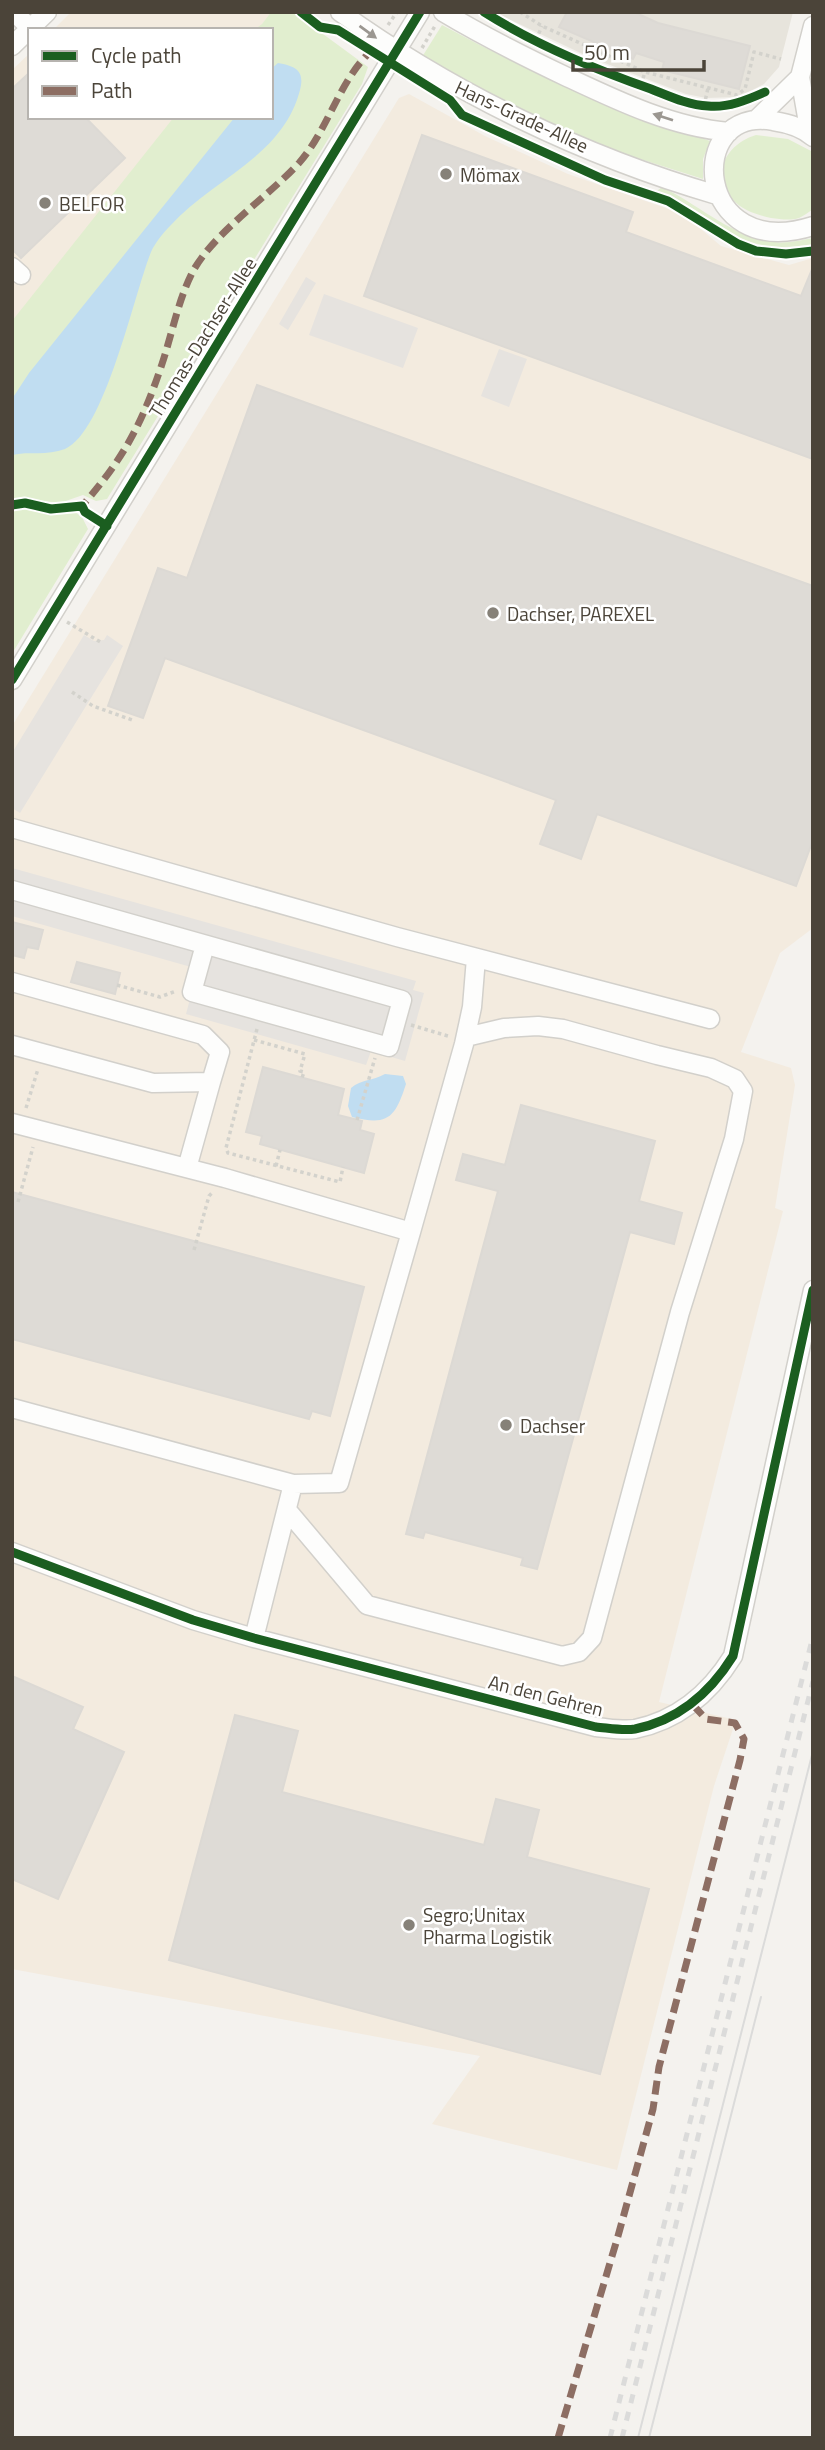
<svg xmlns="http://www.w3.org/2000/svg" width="825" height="2450" viewBox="0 0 825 2450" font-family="'Titillium Web',sans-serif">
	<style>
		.residential { fill: #e7e4dc }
		.commercial { fill: #f3ebdf }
		.green { fill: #e1eecf }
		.parking { fill: #e6e3df }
		.water { fill: #c0ddf1 }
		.building { fill: #dedbd6; stroke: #dcd9d4; stroke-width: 2 }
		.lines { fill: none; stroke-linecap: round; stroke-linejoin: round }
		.minor-casing { stroke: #d2d0cb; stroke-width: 21 }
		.path { stroke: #d3d2cc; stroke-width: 3.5; stroke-dasharray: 3.5 3.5; stroke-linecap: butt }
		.minor { stroke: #fdfdfc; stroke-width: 18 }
		.tram { stroke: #dbdbda; stroke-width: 2 }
		.rail { stroke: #dbdbda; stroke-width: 5; stroke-dasharray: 9 9; stroke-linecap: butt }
		.quiet { stroke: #8d6e63; stroke-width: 7; stroke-dasharray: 14 7; stroke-linecap: butt }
		.cycleway-casing { stroke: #fff; stroke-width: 13 }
		.cycleway { stroke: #1b5e20; stroke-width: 9 }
		.oneway { fill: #9b9791 }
		.poi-dot { fill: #868178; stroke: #fff; stroke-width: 2.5 }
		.labels { text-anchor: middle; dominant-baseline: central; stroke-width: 5; stroke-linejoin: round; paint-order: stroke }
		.street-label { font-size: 19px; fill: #4b4439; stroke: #fff }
		.poi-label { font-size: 19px; fill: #4b4439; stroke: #fff; text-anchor: start }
	</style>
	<rect width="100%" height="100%" fill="#f4f2ee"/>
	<path class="residential" d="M494,12H793L779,67L764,84L739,97L706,98L686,94L589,57Z"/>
	<path class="commercial" d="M71,12H271L258,30H53Z
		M30,53V117H192L12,343V70Z
		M409,94L485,136L568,174L683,214L721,246L789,265L813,258V928L780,953L741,1052L791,1068L795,1085L775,1208L783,1211L659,1702L736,1720L714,1786L617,2170L432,2124L480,2056L12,1969V726L399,98Z"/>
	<path class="green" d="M271,12H293L368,67L362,84L107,499L96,501L83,495L60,503L20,498L12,500V321L174,117H271V30H254L262,24Z
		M442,25C529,72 615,109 710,141L703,159V179L615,151L538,119L422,57Z
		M756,135L788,139L813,152V209C809,212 803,216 799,218C790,221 780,219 771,218C757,215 742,210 732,199C709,173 728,143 756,135Z
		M662,187C700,205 731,237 775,242C787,244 800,240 813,238V244C734,259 721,215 657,191Z
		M24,504L57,510L69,508L82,517L88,529L13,652L12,506Z"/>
	<path class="parking" d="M306,277L316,283L288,330L279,324Z
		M324,294L418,328L403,368L309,335Z
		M499,349L527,359L509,407L481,396Z
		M84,635L94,641L104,640L107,635L123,646L20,813L12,808V753Z
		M12,868L416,981L413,990L424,993L405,1061L371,1051L366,1065L186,1014L198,969L12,916Z"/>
	<path class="water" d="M278,63C296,66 305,71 300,90C283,157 212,179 170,226C163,233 155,243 151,252C134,294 105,432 65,449C47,456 29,451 12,455V399L29,373L235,117H271V69Z
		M385,1074L403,1076L406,1084C395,1118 388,1126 352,1117L348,1106L351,1088C362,1079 372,1081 385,1074Z"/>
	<path class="building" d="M567,12H634L658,23L750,46L739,89L662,70L664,62L636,53L633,59L559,27Z
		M30,72V117H85L125,158L21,258L12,249V89Z
		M422,135L633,212L626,232L801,296L813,267V459L364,296Z
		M257,385L813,586V840L796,886L597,814L581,859L540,844L556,800L165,658L143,718L108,706L158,568L187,578Z
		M12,922L43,930L38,949L27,947L24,958L12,955Z
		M77,962L120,973L115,994L71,982Z
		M263,1067L344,1089L338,1115L362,1121L360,1130L374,1134L364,1173L260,1144L262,1136L246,1132Z
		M521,1105L655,1141L639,1201L682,1213L674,1244L630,1232L537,1569L521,1565L523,1558L425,1532L423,1538L406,1534L498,1191L456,1180L463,1154L505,1165Z
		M12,1192L364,1287L330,1416L312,1411L309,1419L12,1339Z
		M12,1676L83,1707L73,1729L124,1752L58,1899L12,1879Z
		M235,1715L298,1731L282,1792L484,1845L496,1799L539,1810L527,1857L649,1889L600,2074L169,1960Z"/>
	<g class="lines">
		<g class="minor-casing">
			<path id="minor" d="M14,12L30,28
				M340,12C453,93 583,156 717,195
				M443,12C483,36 525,57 567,77C618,101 672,127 729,132
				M12,46L47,12
				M758,118L800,77
				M810,134L800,77L813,26
				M813,137C803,128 787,123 773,121C684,105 694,264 813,226
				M12,267L21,275
				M12,680L420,12
				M12,828L397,937L710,1019
				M12,890L402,1000L389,1047L192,992L205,945
				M12,982L203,1035L220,1052L211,1082L153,1083L12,1045
				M12,1123L225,1178L411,1232L339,1483L293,1484L12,1408
				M187,1168L211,1082
				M411,1232L464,1044L472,1007L476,958
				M287,1510L367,1605L562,1656L579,1652L592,1638L680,1312L734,1139L743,1091L735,1079L711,1068L657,1055L563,1029L538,1026L504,1028L466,1037
				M12,1552L193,1620L254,1638L596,1727C608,1728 623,1731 635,1729C679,1720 710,1693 733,1656L813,1290
				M254,1638L293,1484"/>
		</g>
		<path class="path" d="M520,12L542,26L645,72L737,95L745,89L754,52L781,59
			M491,17L494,12
			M388,25L397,12
			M536,40L542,26
			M422,48L435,26
			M641,85L645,72
			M704,106L708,88
			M67,622L102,643
			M72,692L93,706L135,721
			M117,985L160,997L176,991
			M411,1025L448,1036
			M257,1029L226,1148L228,1153L340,1182L343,1167
			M254,1040L305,1054L300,1071L304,1072L302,1078
			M26,1108L38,1069
			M357,1120L375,1058
			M276,1166L280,1150
			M18,1202L33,1147
			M194,1250L209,1196L213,1192"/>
		<use href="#minor" class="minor"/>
		<path class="tram" d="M638,2438L813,1751
			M649,2438L761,1997"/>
		<path class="rail" d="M610,2438L813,1636
			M622,2438L813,1681"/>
		<path class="quiet" d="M75,507L82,506C124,458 142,424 162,364C172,334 178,301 192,273C213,233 268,197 299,163C327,131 338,85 367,55
			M558,2438L618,2236L653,2109L659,2067L740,1760L744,1739L735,1723L706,1719L693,1705"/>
		<g class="cycleway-casing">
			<path id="cycleway" d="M301,12L320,27L338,30L450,100L462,115L605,180L668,201L738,244L756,251L786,254L813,251
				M484,12C536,45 594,69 651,89C669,96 688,105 708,106C728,108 747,100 765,92
				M12,505L25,503L51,509L82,506L85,512L107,526
				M12,680L420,12
				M12,1552L193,1620L254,1638L596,1727C608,1728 623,1731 635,1729C679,1720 710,1693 733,1656L813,1290"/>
		</g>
		<use href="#cycleway" class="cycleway"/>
	</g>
	<defs><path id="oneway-solid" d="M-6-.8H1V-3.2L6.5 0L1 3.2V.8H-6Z" transform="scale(1.75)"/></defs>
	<g class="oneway">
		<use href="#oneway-solid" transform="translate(368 32) rotate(36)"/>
		<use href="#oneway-solid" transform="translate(663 117) rotate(-162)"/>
	</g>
	<g class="poi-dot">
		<circle cx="446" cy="174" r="7"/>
		<circle cx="45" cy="203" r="7"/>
		<circle cx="493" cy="613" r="7"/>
		<circle cx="506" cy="1425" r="7"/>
		<circle cx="409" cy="1925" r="7"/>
	</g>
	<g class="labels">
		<g class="street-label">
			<text transform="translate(522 116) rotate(25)">Hans-Grade-Allee</text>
			<text transform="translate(202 337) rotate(-58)">Thomas-Dachser-Allee</text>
			<text transform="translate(546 1695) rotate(14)">An den Gehren</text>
		</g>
		<g class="poi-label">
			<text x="460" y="174">Mömax</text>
			<text x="59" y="203">BELFOR</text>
			<text x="507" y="613">Dachser, PAREXEL</text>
			<text x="520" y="1425">Dachser</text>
			<text x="423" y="1914">Segro;Unitax<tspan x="423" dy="22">Pharma Logistik</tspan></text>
		</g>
	</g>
	<rect width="825" height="2450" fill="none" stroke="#4b4439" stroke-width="28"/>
	<rect x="28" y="28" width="245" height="91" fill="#ffffff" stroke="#b7b4b0" stroke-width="2"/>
	<rect x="42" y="51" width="35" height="10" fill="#1b5e20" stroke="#b7b4b0" stroke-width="2"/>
	<text x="91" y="63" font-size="21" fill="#4b4439">Cycle path</text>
	<rect x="42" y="86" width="35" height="10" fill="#8d6e63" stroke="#b7b4b0" stroke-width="2"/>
	<text x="91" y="98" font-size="21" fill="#4b4439">Path</text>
	<path d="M573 60v10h131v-10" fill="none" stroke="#4b4439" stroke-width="3.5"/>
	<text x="584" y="60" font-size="21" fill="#4b4439" stroke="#ffffff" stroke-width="5" paint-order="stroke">50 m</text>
</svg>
